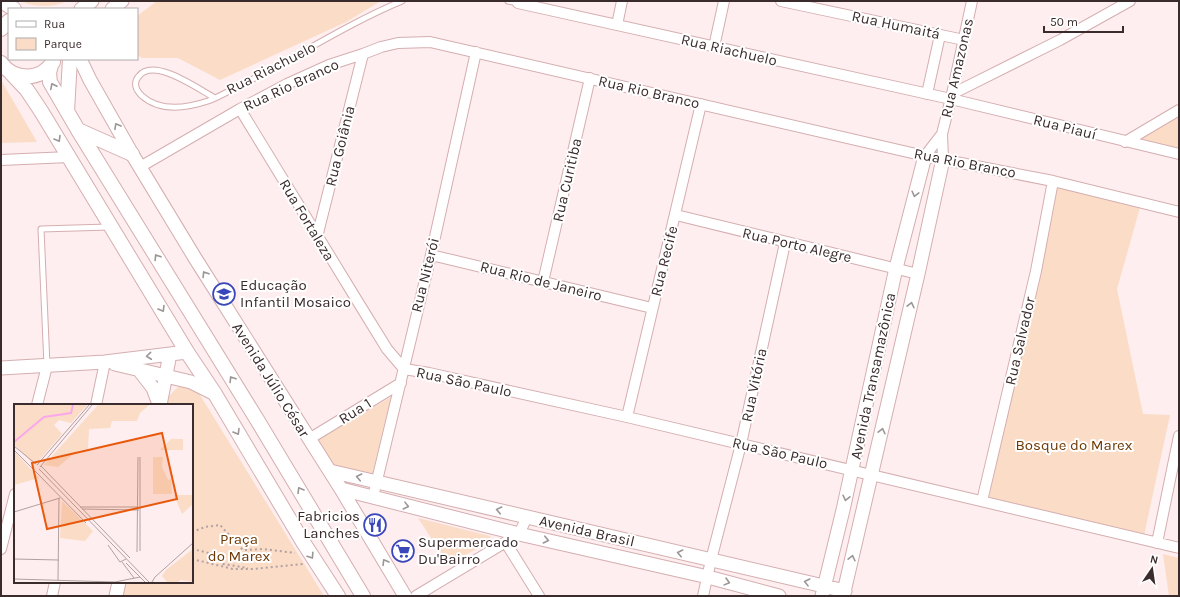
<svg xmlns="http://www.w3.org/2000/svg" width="1180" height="597" viewBox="0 0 1180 597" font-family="Karla,sans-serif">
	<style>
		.green { fill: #fbdcc6 }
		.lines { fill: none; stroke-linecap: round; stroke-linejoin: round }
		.service-casing { stroke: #d5aeb0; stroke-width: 7 }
		.minor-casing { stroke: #d5aeb0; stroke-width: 12 }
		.tertiary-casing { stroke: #d5aeb0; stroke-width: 15 }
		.secondary-casing { stroke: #d5aeb0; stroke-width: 16 }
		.path { stroke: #b2a2a3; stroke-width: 2; stroke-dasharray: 2 3; stroke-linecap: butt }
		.service { stroke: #fff; stroke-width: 5 }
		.minor { stroke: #fff; stroke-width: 10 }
		.tertiary { stroke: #fff; stroke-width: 13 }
		.secondary { stroke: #fff; stroke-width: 14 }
		.oneway { stroke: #9c9596 }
		.labels { text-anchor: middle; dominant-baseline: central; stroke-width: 4; stroke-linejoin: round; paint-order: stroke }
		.street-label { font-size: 15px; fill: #3a2b2c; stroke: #fff }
		.poi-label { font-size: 15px; fill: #3a2b2c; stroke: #fff; text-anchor: start }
		.park-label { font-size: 15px; fill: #6f3905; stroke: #fff }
		.inset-river { fill: none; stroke: #fba8eb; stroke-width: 2 }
		.inset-road { fill: none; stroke: #b0a0a1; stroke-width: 1 }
		.view { fill: #e8590c; fill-opacity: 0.15; stroke: #e8590c; stroke-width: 2 }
		.inset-edge { fill: none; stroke: #3a2b2c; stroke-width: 2 }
	</style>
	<rect width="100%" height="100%" fill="#feeeef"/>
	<path class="green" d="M21,1H66C56,8 31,7 21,1Z
		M157,1H381L346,22L220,80L178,58H142L137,55V16Z
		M1,80L37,142L1,143Z
		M1179,107V151L1128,140Z
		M1055,185L1141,204L1117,289L1143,414L1170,415L1143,540L982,501Z
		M187,386L200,395L324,596H122L126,582H192V405H167L169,396L178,387Z
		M391,397L372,475L332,466L316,441Z
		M418,518L490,536L492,541L448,564Z
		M1163,554L1179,558V596H1169Z"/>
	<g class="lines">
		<g class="service-casing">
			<path id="service" d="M508,1L518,3
				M215,98C198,89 154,57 139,76C136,79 135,83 136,87C137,91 139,93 142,96C160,112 187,108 208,101C220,97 237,86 249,81C300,55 349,23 402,1
				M47,365L41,229L109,227"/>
		</g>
		<g class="minor-casing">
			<path id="minor" d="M518,1V3L951,99L1179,154
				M781,1L964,40
				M617,25L622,1
				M714,47L724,1
				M927,94L940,35
				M952,94L1060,40L1130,1
				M240,109L358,302L387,349L404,369L429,373L627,417L1179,548
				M1125,142L1179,110
				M925,156L942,134
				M943,159L942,134L952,94L972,1
				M1,160L69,157
				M140,167L240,109L287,84L329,65L363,54L381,47L398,43L430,42L925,156L1053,181L1179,212
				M676,215L918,274
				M317,237L363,54
				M431,255L652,308
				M543,282L590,78
				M37,405L47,366
				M96,405L105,362
				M627,417C651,313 677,209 701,104
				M309,439L401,383
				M373,497L431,255L476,52
				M982,501L1036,271L1053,181
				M506,543L539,596
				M1157,543L1179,436
				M1,549L15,494
				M52,596L55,582
				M416,596L519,534L527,517
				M703,596L711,560L741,444L785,243"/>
		</g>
		<g class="tertiary-casing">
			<path id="tertiary" d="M81,9L92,1
				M112,9L122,1
				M80,59L90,80L132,154L195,258L341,489L405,596
				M115,364L191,382L215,394
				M1,368L105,362L187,352
				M139,370L153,388L159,404
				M160,405L170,354
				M330,471L845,591
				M341,489L519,534L708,577L779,596
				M116,596L119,582
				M822,596L843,510L896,268L925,156
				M843,596L918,274L943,159"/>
		</g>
		<g class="secondary-casing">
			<path id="secondary" d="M1,1L14,9
				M1,29L9,21
				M1,63C14,81 41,81 53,62
				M51,65L49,73L50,82L78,130L256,418L363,596
				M11,73L27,90L41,111L187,352L215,394L303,542L338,596
				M67,111L70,59
				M78,130L132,154"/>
		</g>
		<path class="path" d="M192,532L205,527L220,525L243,550L263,549L295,553
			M192,549L209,553L223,564L248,568
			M192,559L233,569H254L303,564"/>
		<use href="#service" class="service"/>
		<use href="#minor" class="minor"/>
		<use href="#tertiary" class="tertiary"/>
		<use href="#secondary" class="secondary"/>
	</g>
	<defs><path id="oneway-chevron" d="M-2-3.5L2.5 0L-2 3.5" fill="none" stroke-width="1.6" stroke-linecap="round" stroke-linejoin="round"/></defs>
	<g class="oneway">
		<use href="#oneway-chevron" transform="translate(53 86) rotate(-117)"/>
		<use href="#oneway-chevron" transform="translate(117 126) rotate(-119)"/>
		<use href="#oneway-chevron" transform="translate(58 139) rotate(59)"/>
		<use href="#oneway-chevron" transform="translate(915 194) rotate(104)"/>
		<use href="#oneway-chevron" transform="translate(157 257) rotate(-122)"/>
		<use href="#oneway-chevron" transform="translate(205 274) rotate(-122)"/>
		<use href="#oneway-chevron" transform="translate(911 305) rotate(-77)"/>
		<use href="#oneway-chevron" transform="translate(162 309) rotate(59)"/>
		<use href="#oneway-chevron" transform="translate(149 356) rotate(174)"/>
		<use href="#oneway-chevron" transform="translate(232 379) rotate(-122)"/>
		<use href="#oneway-chevron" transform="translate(882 431) rotate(-77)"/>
		<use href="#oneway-chevron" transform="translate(237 432) rotate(59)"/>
		<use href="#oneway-chevron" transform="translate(359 477) rotate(-168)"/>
		<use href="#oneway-chevron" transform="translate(300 490) rotate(-121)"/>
		<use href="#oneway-chevron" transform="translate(846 498) rotate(103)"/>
		<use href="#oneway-chevron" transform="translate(406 506) rotate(14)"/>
		<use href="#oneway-chevron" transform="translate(499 510) rotate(-167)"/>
		<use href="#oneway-chevron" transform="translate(546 540) rotate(13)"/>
		<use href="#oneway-chevron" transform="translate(680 553) rotate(-167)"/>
		<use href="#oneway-chevron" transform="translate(311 556) rotate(57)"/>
		<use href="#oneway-chevron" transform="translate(852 558) rotate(-77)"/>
		<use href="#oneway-chevron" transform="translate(385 562) rotate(-121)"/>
		<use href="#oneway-chevron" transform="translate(727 582) rotate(15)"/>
		<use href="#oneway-chevron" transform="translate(807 582) rotate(-166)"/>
	</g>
	<defs>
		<g id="school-ring" transform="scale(1.15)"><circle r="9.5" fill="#fff" stroke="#3947ba" stroke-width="1.5"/><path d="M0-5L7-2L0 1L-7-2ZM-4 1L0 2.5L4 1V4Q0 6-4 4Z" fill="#3947ba"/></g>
		<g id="restaurant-ring" transform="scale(1.15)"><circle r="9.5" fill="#fff" stroke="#3947ba" stroke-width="1.5"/><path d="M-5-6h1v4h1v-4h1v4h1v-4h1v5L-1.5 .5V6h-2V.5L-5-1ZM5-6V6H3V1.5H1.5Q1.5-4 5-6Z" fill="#3947ba"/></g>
		<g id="supermarket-ring" transform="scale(1.15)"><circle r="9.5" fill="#fff" stroke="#3947ba" stroke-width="1.5"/><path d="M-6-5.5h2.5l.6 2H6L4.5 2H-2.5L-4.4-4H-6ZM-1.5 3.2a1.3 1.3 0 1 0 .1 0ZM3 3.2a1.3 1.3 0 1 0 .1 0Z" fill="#3947ba"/></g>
	</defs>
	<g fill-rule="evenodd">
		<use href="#school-ring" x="224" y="294"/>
		<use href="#restaurant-ring" x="375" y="525"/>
		<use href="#supermarket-ring" x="403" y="551"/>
	</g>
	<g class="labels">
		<g class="street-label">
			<text transform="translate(896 25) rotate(12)">Rua Humaitá</text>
			<text transform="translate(729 50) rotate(13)">Rua Riachuelo</text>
			<text transform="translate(271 68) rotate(-27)">Rua Riachuelo</text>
			<text transform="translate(957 68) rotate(-77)">Rua Amazonas</text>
			<text transform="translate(291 85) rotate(-25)">Rua Rio Branco</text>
			<text transform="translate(649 92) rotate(13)">Rua Rio Branco</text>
			<text transform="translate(1065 127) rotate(14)">Rua Piauí</text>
			<text transform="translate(340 146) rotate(-76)">Rua Goiânia</text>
			<text transform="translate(965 163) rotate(11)">Rua Rio Branco</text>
			<text transform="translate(567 180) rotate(-77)">Rua Curitiba</text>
			<text transform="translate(307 220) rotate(59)">Rua Fortaleza</text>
			<text transform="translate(797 245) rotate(13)">Rua Porto Alegre</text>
			<text transform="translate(664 261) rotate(-76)">Rua Recife</text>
			<text transform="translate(425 275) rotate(-76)">Rua Niterói</text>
			<text transform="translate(541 281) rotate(14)">Rua Rio de Janeiro</text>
			<text transform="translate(1020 341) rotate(-77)">Rua Salvador</text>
			<text transform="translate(873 376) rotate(-78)">Avenida Transamazônica</text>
			<text transform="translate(271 380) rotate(58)">Avenida Júlio César</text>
			<text transform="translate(464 382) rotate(12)">Rua São Paulo</text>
			<text transform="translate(754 385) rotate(-78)">Rua Vitória</text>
			<text transform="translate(355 411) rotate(-32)">Rua 1</text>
			<text transform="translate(780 453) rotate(13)">Rua São Paulo</text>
			<text transform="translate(587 531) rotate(13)">Avenida Brasil</text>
		</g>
		<g class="poi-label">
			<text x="240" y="285">Educação<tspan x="240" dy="17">Infantil Mosaico</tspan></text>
			<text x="360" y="516" text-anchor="end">Fabricios<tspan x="360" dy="17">Lanches</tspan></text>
			<text x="418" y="542">Supermercado<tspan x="418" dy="17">Du'Bairro</tspan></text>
		</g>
		<g class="park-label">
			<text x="1074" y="445">Bosque do Marex</text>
			<text x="239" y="539">Praça<tspan x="239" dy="17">do Marex</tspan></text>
		</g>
	</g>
	<g transform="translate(14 404)">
		<rect width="179" height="179" fill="#feeeef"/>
		<path d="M0,1H73L57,19L45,16L40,21L48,30L23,59H18L0,40ZM84,1H135L126,9L123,17H98L96,24L75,25L74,45L63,47L44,63L30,61ZM157,35H169V46H146ZM0,47L25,74L0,81ZM139,53H149L148,63L154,76L157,75L158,90H139ZM160,91H179V100L168,110ZM48,97L79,127L71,137L46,134ZM179,145V178L167,176L164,178H153L148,172L152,166Z" fill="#fbdcc6"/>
		<path class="inset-river" d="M0,38L30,13L57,9L59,1"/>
		<path class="inset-road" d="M0,42L22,60M0,46L19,65M23,61L75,1M27,62L116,154M26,63L78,1M25,65L135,178M21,67L72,119M66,103H123M68,105L125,106M0,108L46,94M94,141L106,158L112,155M126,147V53M123,148L124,53M0,155L45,156M108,158L120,174M112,159L131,178M0,175L101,178L126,173M44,176L45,94M138,178L141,173L179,139"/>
		<path class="view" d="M148,29L163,95L33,125L18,59Z"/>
		<rect width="179" height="179" class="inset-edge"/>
	</g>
	<rect width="1180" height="597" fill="none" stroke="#3a2b2c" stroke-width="4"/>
	<rect x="8" y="8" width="130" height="52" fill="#ffffff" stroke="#b0aaab"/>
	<rect x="16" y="21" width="20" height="6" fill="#ffffff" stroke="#b0aaab"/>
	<text x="44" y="28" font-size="12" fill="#3a2b2c">Rua</text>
	<rect x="16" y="38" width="20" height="12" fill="#fbdcc6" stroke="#b0aaab"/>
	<text x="44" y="48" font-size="12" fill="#3a2b2c">Parque</text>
	<g transform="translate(1152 569) rotate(13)" stroke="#ffffff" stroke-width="3" paint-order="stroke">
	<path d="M0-3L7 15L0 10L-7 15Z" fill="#3a2b2c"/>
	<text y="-6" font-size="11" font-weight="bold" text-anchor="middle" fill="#3a2b2c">N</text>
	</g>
	<path d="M1044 26v6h79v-6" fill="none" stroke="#3a2b2c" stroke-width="2"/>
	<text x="1050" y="26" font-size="12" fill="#3a2b2c" stroke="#ffffff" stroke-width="3" paint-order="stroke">50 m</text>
</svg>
